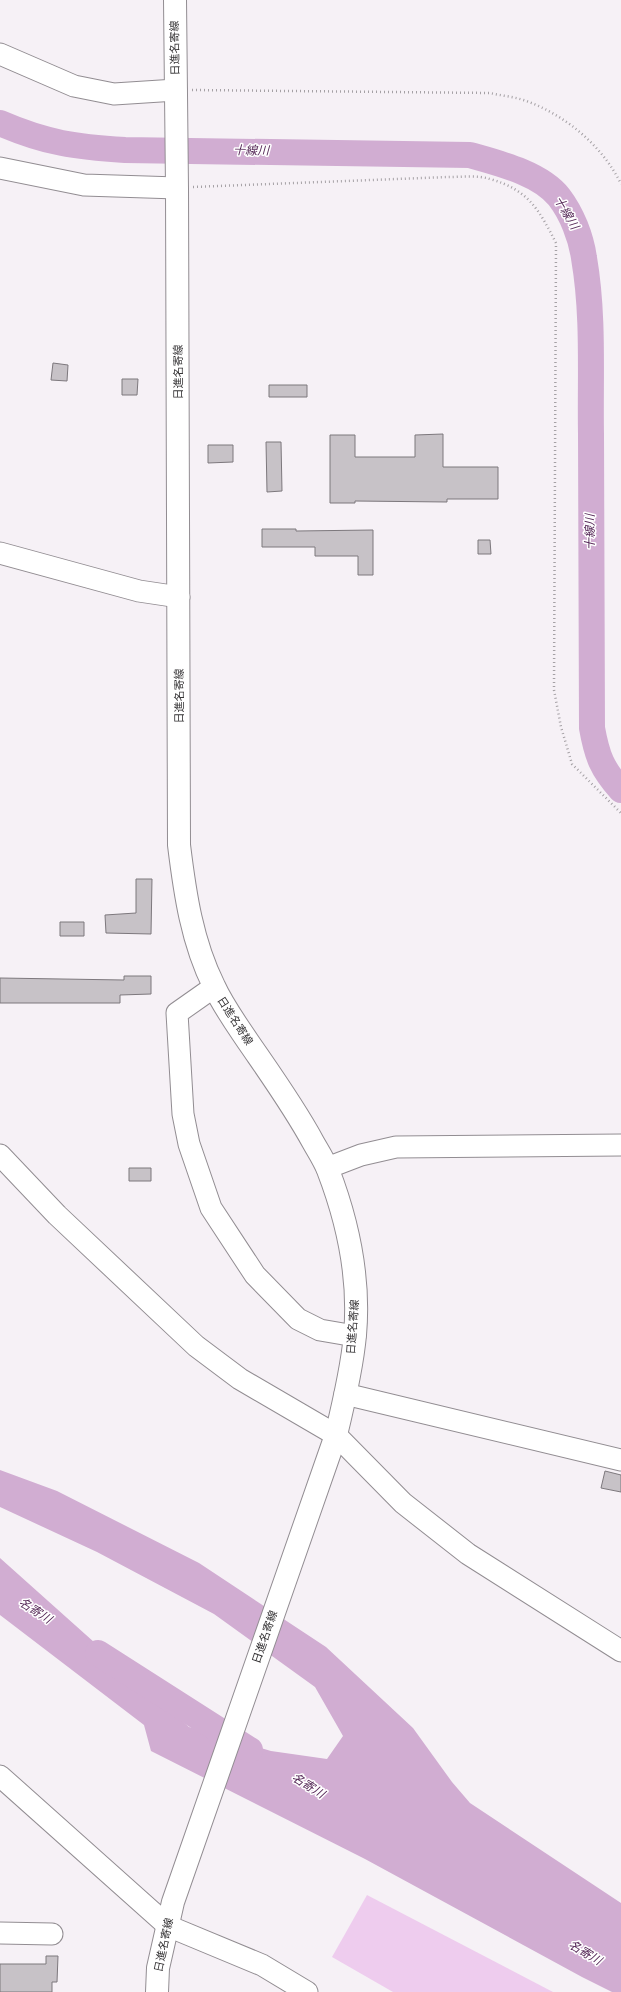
<svg xmlns="http://www.w3.org/2000/svg" width="621" height="1992" viewBox="0 0 621 1992" font-family="'Source Sans 3','Noto Sans JP',sans-serif">
	<style>
		.green { fill: #ece }
		.water { fill: #d1add2 }
		.lines { fill: none; stroke-linecap: round; stroke-linejoin: round }
		.river { stroke: #d1add2; stroke-width: 26 }
		.building { fill: #c7c2c7; stroke: #7d787d }
		.minor-casing { stroke: #928d92; stroke-width: 23 }
		.major-casing { stroke: #928d92; stroke-width: 24 }
		.path { stroke: #a5a1a5; stroke-width: 2.5; stroke-dasharray: 1 3; stroke-linecap: butt }
		.minor { stroke: #fff; stroke-width: 21 }
		.major { stroke: #fff; stroke-width: 22 }
		.labels { text-anchor: middle; dominant-baseline: central; stroke-width: 3; stroke-linejoin: round; paint-order: stroke }
		.street-label { font-size: 11px; fill: #353335; stroke: #fff }
		.water-label { font-size: 12px; font-style: italic; fill: #552857; stroke: #fff }
	</style>
	<rect width="100%" height="100%" fill="#f6f1f6"/>
	<path class="green" d="M367,1895L553,1992H393L332,1957Z"/>
	<path class="water" d="M0,1470L57,1491L199,1563L326,1647L413,1728L452,1782L470,1803L621,1903V1992H612L582,1977L365,1859L151,1751L144,1725L0,1615V1558L189,1727L271,1751L327,1759L343,1736L315,1687L214,1614L97,1552L0,1507Z"/>
	<g class="lines">
		<path class="river" d="M0,123C46,143 76,147 125,150L470,155C498,163 540,173 559,197C572,214 581,237 584,258C594,316 590,376 591,434C591,532 591,630 592,728C597,756 602,769 621,790
			M98,1653L250,1750"/>
	</g>
	<path class="building" d="M53,363L68,365L67,381L51,380Z
		M122,379H138L137,395H122Z
		M269,385H307V397H269Z
		M443,434V467H498V499H447V502L355,501V503H330V435H355V457H415V435Z
		M266,442H281L282,491L267,492Z
		M208,445H233V462L208,463Z
		M262,529H296V531L373,530V575H358V556H315V547H262Z
		M478,540H490L491,554H478Z
		M136,879H152L151,934L106,933L105,915L136,913Z
		M60,922H84V936H60Z
		M124,976H151V994L120,995V1003H0V978L124,980Z
		M129,1168H151V1181H129Z
		M605,1471L621,1475V1492L601,1488Z
		M46,1956H58L57,1982H52V1992H0V1964H46Z"/>
	<g class="lines">
		<g class="minor-casing">
			<path id="minor" d="M0,54L74,86L114,94L176,90
				M0,168L84,185L177,188
				M0,553L139,591L179,597
				M214,987L177,1013L183,1114L189,1144L211,1208L255,1275L298,1319L320,1330L355,1336
				M0,1155L57,1215L196,1346L240,1379L336,1435L403,1503L468,1554L621,1651
				M327,1168L361,1155L396,1147L621,1145
				M345,1394L621,1460
				M0,1776L168,1926L262,1965L307,1992
				M0,1933L52,1934"/>
		</g>
		<g class="major-casing">
			<path id="major" d="M157,1992L158,1968L173,1902L336,1435C344,1402 352,1368 355,1335C360,1279 348,1222 328,1170C324,1160 318,1151 313,1142C294,1107 271,1075 249,1043C237,1025 223,1006 214,986C192,942 185,894 179,845L177,188L175,0"/>
		</g>
		<path class="path" d="M192,90L490,93C503,96 517,97 529,102C568,117 603,147 621,184
			M193,187L448,177C461,177 478,175 490,179C529,190 539,210 556,243L554,690L561,727L572,764L621,813"/>
		<use href="#minor" class="minor"/>
		<use href="#major" class="major"/>
	</g>
	<g class="labels">
		<g class="street-label">
			<text transform="translate(175 48) rotate(-91)">日進名寄線</text>
			<text transform="translate(178 372) rotate(-90)">日進名寄線</text>
			<text transform="translate(179 696) rotate(-90)">日進名寄線</text>
			<text transform="translate(235 1021) rotate(57)">日進名寄線</text>
			<text transform="translate(353 1327) rotate(-86)">日進名寄線</text>
			<text transform="translate(265 1637) rotate(-71)">日進名寄線</text>
			<text transform="translate(164 1945) rotate(-78)">日進名寄線</text>
		</g>
		<g class="water-label">
			<text transform="translate(251 151) rotate(1)">十線川</text>
			<text transform="translate(566 213) rotate(59)">十線川</text>
			<text transform="translate(590 532) rotate(-90)">十線川</text>
			<text transform="translate(35 1611) rotate(33)">名寄川</text>
			<text transform="translate(308 1786) rotate(32)">名寄川</text>
			<text transform="translate(585 1953) rotate(31)">名寄川</text>
		</g>
	</g>
</svg>
